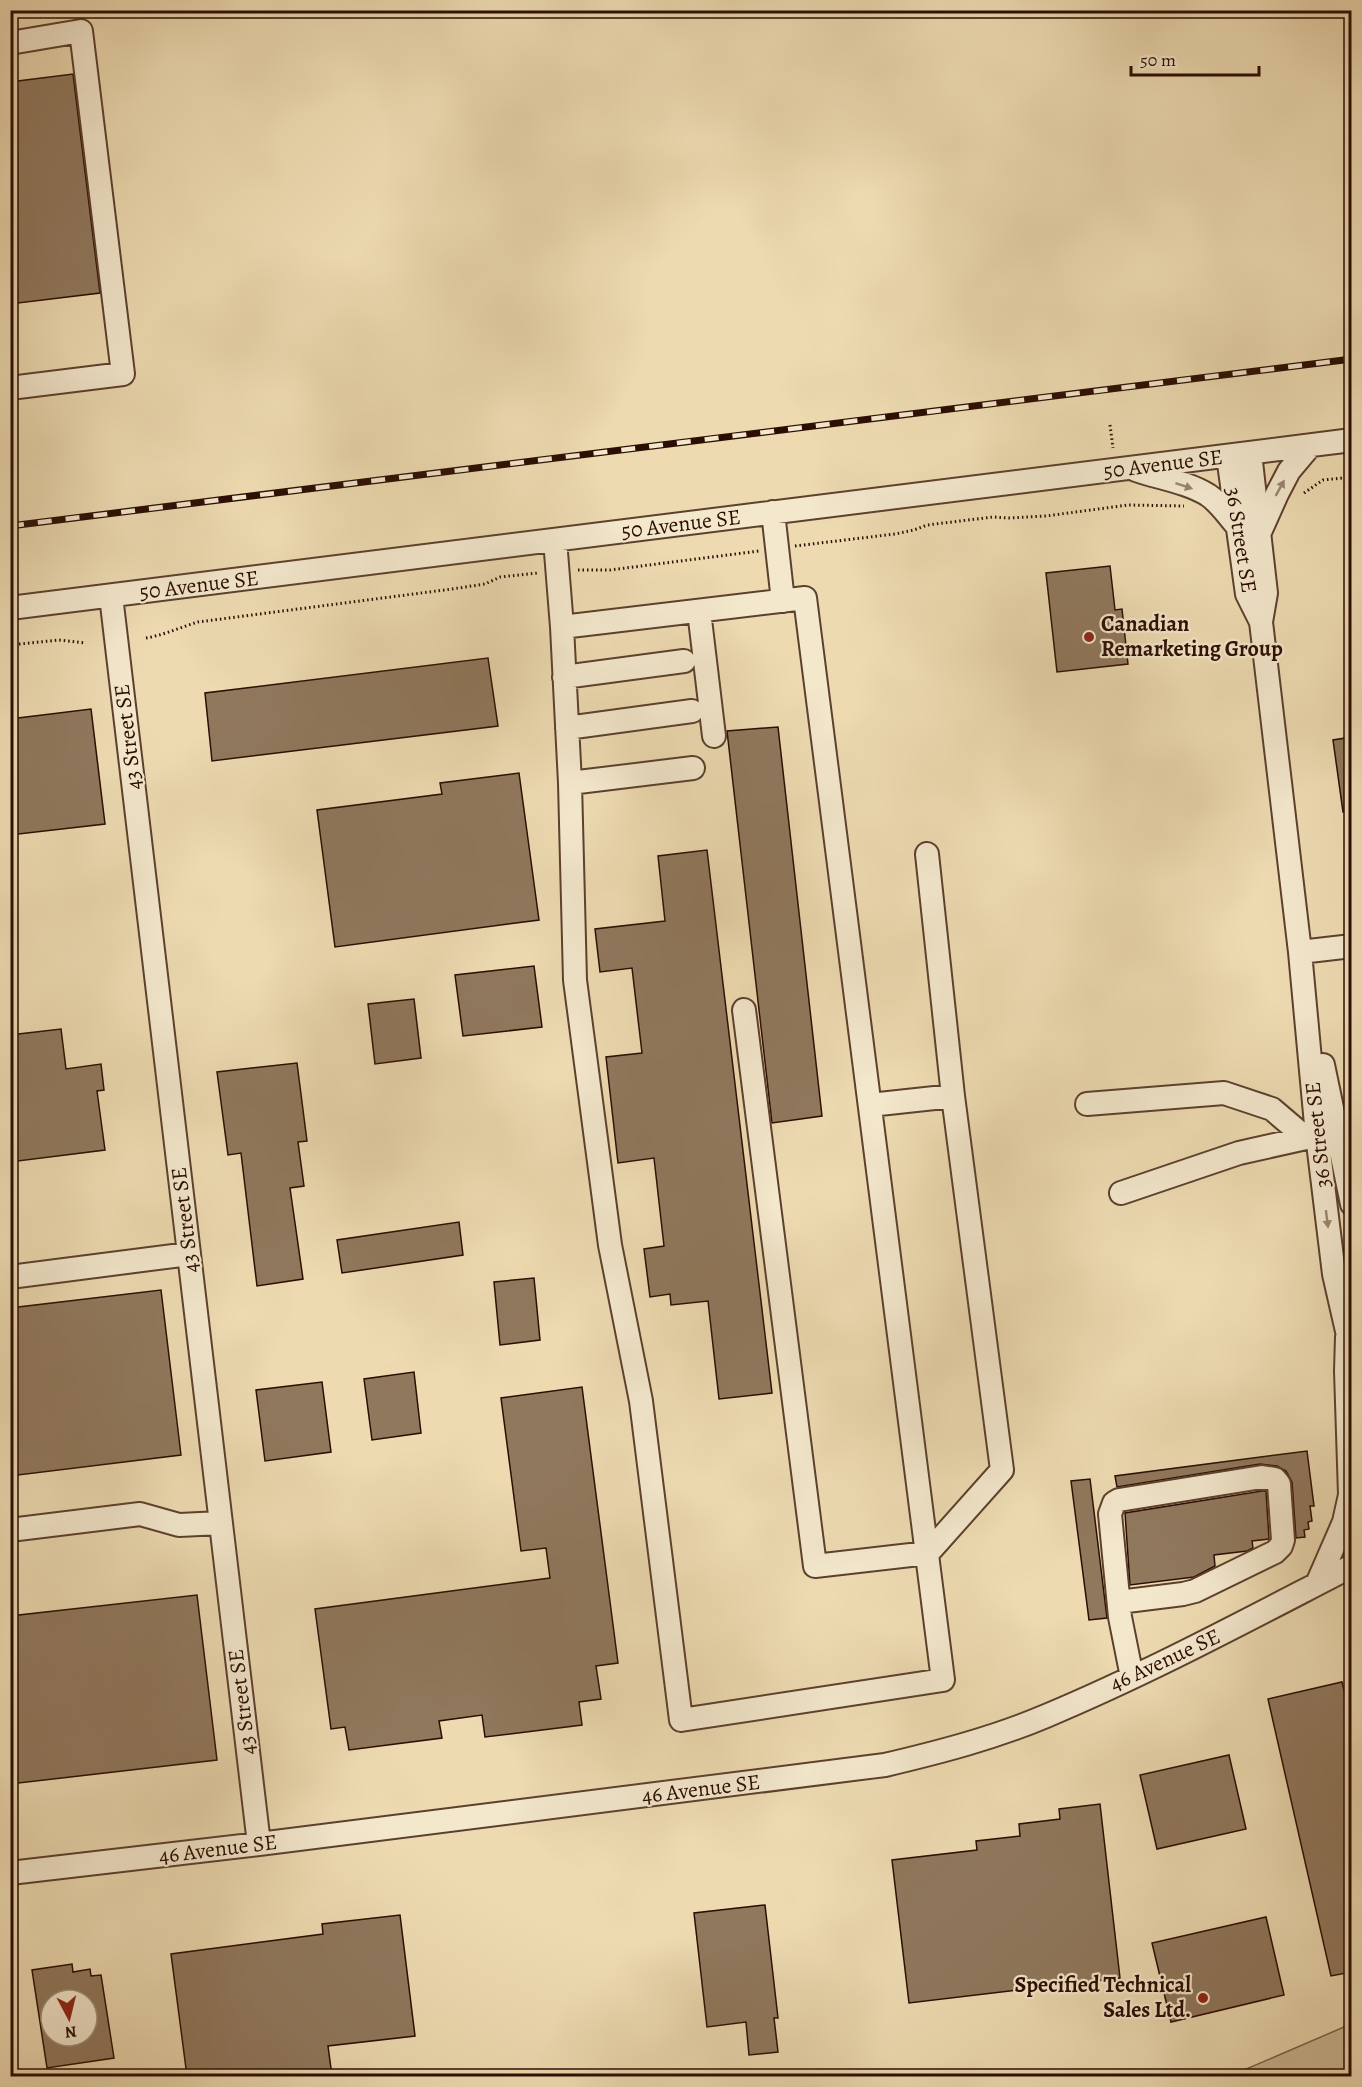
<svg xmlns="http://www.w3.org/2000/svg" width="1362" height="2087" viewBox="0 0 1362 2087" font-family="Alegreya,serif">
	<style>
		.green { fill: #ccb793; stroke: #7c624b; stroke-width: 1.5 }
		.building { fill: #90785d; stroke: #2b0d03; stroke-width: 1.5; fill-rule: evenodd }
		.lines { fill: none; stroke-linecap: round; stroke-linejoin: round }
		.minor-casing { stroke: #5c402e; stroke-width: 26 }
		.path { stroke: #2b0d03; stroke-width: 3; stroke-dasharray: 1.5 3; stroke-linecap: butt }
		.minor { stroke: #f3e7cc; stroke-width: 22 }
		.rail-casing { stroke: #2b0d03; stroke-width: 7 }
		.rail { stroke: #f3e7cc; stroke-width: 4.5; stroke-dasharray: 14; stroke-linecap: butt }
		.oneway { fill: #998572 }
		.poi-dot { fill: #8f2418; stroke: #f3e7cc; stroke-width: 2 }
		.labels { text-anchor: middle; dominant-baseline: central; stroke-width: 4.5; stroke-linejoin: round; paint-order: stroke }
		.street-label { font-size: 22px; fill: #2b0d03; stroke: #f3e7cc }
		.poi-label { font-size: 22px; font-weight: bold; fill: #2b0d03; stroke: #f3e7cc; text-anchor: start }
	</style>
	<rect width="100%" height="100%" fill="#eddab1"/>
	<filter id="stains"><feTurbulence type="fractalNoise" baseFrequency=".00333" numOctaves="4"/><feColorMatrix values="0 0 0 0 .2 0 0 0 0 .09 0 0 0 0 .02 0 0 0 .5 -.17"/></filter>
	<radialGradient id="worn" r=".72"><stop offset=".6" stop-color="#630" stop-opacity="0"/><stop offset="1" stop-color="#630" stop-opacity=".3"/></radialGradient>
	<path class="green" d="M1351,2024V2076H1230Z"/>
	<path class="building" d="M73,74L100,293L10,304V82Z
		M1110,566L1115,610L1122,609L1128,664L1057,672L1046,573Z
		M488,658L498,726L212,761L205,693Z
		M91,709L105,824L10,835V719Z
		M778,727L822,1116L772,1123L727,731Z
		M1352,737V812H1343L1333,740Z
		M519,773L539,920L335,947L317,810L442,794L440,783Z
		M707,850L772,1393L719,1399L708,1301L671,1305L670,1294L650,1297L644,1249L664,1246L654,1158L618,1163L606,1057L642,1053L632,968L600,972L595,929L665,921L658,856Z
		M534,966L542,1027L463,1036L455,975Z
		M414,999L421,1058L375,1064L368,1004Z
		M61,1029L66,1069L101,1064L104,1090L97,1091L105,1150L10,1162V1035Z
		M297,1063L307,1141L298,1142L304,1186L290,1188L303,1279L257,1286L241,1153L228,1155L217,1072Z
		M459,1222L463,1255L342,1273L337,1240Z
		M534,1278L540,1340L500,1345L494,1282Z
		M161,1290L181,1455L10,1476V1308Z
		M414,1372L421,1433L372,1440L364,1379Z
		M322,1382L331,1452L265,1461L256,1390Z
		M582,1387L618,1663L596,1666L601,1699L579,1702L582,1725L485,1737L482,1715L439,1721L442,1738L349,1750L345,1727L331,1729L315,1609L550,1578L546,1548L521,1551L501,1398Z
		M1307,1451L1314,1506H1310L1312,1521L1308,1522L1309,1529L1304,1530L1305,1537L1296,1538L1292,1482L1286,1471L1277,1466L1260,1464L1117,1487L1115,1476Z
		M1090,1479L1107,1618L1089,1620L1071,1481Z
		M1262,1491H1266L1269,1539L1252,1541L1253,1548L1247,1551L1214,1555L1215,1566L1194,1577L1130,1585L1125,1513Z
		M197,1595L217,1760L10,1784V1616Z
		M1342,1682L1352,1723V1972L1331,1976L1268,1699Z
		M1229,1755L1246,1829L1157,1849L1140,1775Z
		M1100,1804L1120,1978L909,2003L892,1860L977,1850L976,1841L1020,1836L1019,1824L1060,1819L1059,1809Z
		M765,1905L778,2018H774L778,2052L749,2055L746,2022L707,2027L694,1913Z
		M400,1915L415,2036L328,2046L332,2076H187L171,1954L323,1934L322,1924Z
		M1266,1917L1284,1995L1171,2022L1152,1943Z
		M72,1964L73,1972L90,1969L91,1976L101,1975L114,2058L47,2068L32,1970ZM51,2000H87V2036H51Z"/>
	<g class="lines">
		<g class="minor-casing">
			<path id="minor" d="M10,43L81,31L123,374L10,388
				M1250,453L1266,593L1261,622L1300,952L1317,1135L1334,1274L1352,1353
				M1228,456L1247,594L1261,622
				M1136,470C1159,478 1187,482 1208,495C1220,503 1228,516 1237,526
				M773,512L783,601
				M1260,532L1277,494L1289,471L1310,446
				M555,540L562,627L570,783L575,980L610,1245L641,1401L681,1720L943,1680L805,598L562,627
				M111,596L259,1844
				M10,608L1352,440
				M699,611L714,736
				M564,677L684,661
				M567,728L692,711
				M570,783L693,768
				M927,854L953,1096
				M1300,952L1352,946
				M744,1010L815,1566L928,1553L1002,1470L953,1096L870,1105
				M1323,1065L1352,1204
				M1087,1104L1224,1093L1272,1109L1306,1138
				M1121,1193L1239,1153L1315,1136
				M10,1277L189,1254
				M10,1530L140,1514L179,1525L221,1523
				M1317,1584L1344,1522L1350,1495L1346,1371L1347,1337
				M1119,1602L1183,1594L1195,1591L1275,1552L1281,1546L1283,1540L1279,1484L1275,1479L1262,1477L1119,1500L1114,1503L1110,1514L1120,1617L1132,1677
				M10,1873L259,1844L885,1765C940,1752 994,1738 1046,1716C1151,1672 1251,1618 1352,1566"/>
		</g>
		<path class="path" d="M1110,425L1113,448
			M1304,493L1323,480L1352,477
			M795,546L895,534L914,530L927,525L993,517L1010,518L1046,516L1128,505L1184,506
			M578,570H610L759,551
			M146,638C164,635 181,627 198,622L452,589L485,584L500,577L538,573
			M10,645L59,640L85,643"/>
		<use href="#minor" class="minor"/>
		<g class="rail-casing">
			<path id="rail" d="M10,526L1352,359"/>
		</g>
		<use href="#rail" class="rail"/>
	</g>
	<defs><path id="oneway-solid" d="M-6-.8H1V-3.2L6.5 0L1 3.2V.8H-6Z" transform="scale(1.5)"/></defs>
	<g class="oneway">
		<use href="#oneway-solid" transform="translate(1184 486) rotate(18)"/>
		<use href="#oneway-solid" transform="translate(1280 488) rotate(-61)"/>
		<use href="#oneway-solid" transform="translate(1327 1219) rotate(83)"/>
	</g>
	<g class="poi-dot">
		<circle cx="1089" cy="637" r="6"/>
		<circle cx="1203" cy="1998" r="6"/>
	</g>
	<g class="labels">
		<g class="street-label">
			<text transform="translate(1163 464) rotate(-7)">50 Avenue SE</text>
			<text transform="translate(681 524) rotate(-7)">50 Avenue SE</text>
			<text transform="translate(1241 540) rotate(81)">36 Street SE</text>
			<text transform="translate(199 585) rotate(-7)">50 Avenue SE</text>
			<text transform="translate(128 737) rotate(-97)">43 Street SE</text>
			<text transform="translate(1318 1135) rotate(-96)">36 Street SE</text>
			<text transform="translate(185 1220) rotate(-97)">43 Street SE</text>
			<text transform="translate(1165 1660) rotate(-25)">46 Avenue SE</text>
			<text transform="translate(242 1702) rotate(-97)">43 Street SE</text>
			<text transform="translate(701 1789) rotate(-7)">46 Avenue SE</text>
			<text transform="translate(218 1849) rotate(-7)">46 Avenue SE</text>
		</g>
		<g class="poi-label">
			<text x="1101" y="624">Canadian<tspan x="1101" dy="25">Remarketing Group</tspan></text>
			<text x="1191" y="1985" text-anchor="end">Specified Technical<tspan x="1191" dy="25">Sales Ltd.</tspan></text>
		</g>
	</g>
	<rect width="1362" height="2087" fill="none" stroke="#eddab1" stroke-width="36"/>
	<rect x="12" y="12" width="1338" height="2063" fill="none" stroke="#2b0d03" stroke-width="3"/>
	<rect x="18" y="18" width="1326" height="2051" fill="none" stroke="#2b0d03" stroke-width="1.5"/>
	<g transform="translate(69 2018) rotate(173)"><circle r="28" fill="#f3e7cc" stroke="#a3907c" stroke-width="1.5"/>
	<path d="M0-4.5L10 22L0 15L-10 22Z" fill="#8f2418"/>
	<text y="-9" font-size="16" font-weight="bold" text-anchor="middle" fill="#2b0d03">N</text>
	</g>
	<path d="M1131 66v9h128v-9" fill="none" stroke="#2b0d03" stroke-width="3"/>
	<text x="1140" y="66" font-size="18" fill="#2b0d03" stroke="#f3e7cc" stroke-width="4.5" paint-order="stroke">50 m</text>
	<rect width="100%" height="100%" filter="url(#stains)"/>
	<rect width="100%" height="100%" fill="url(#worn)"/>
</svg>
